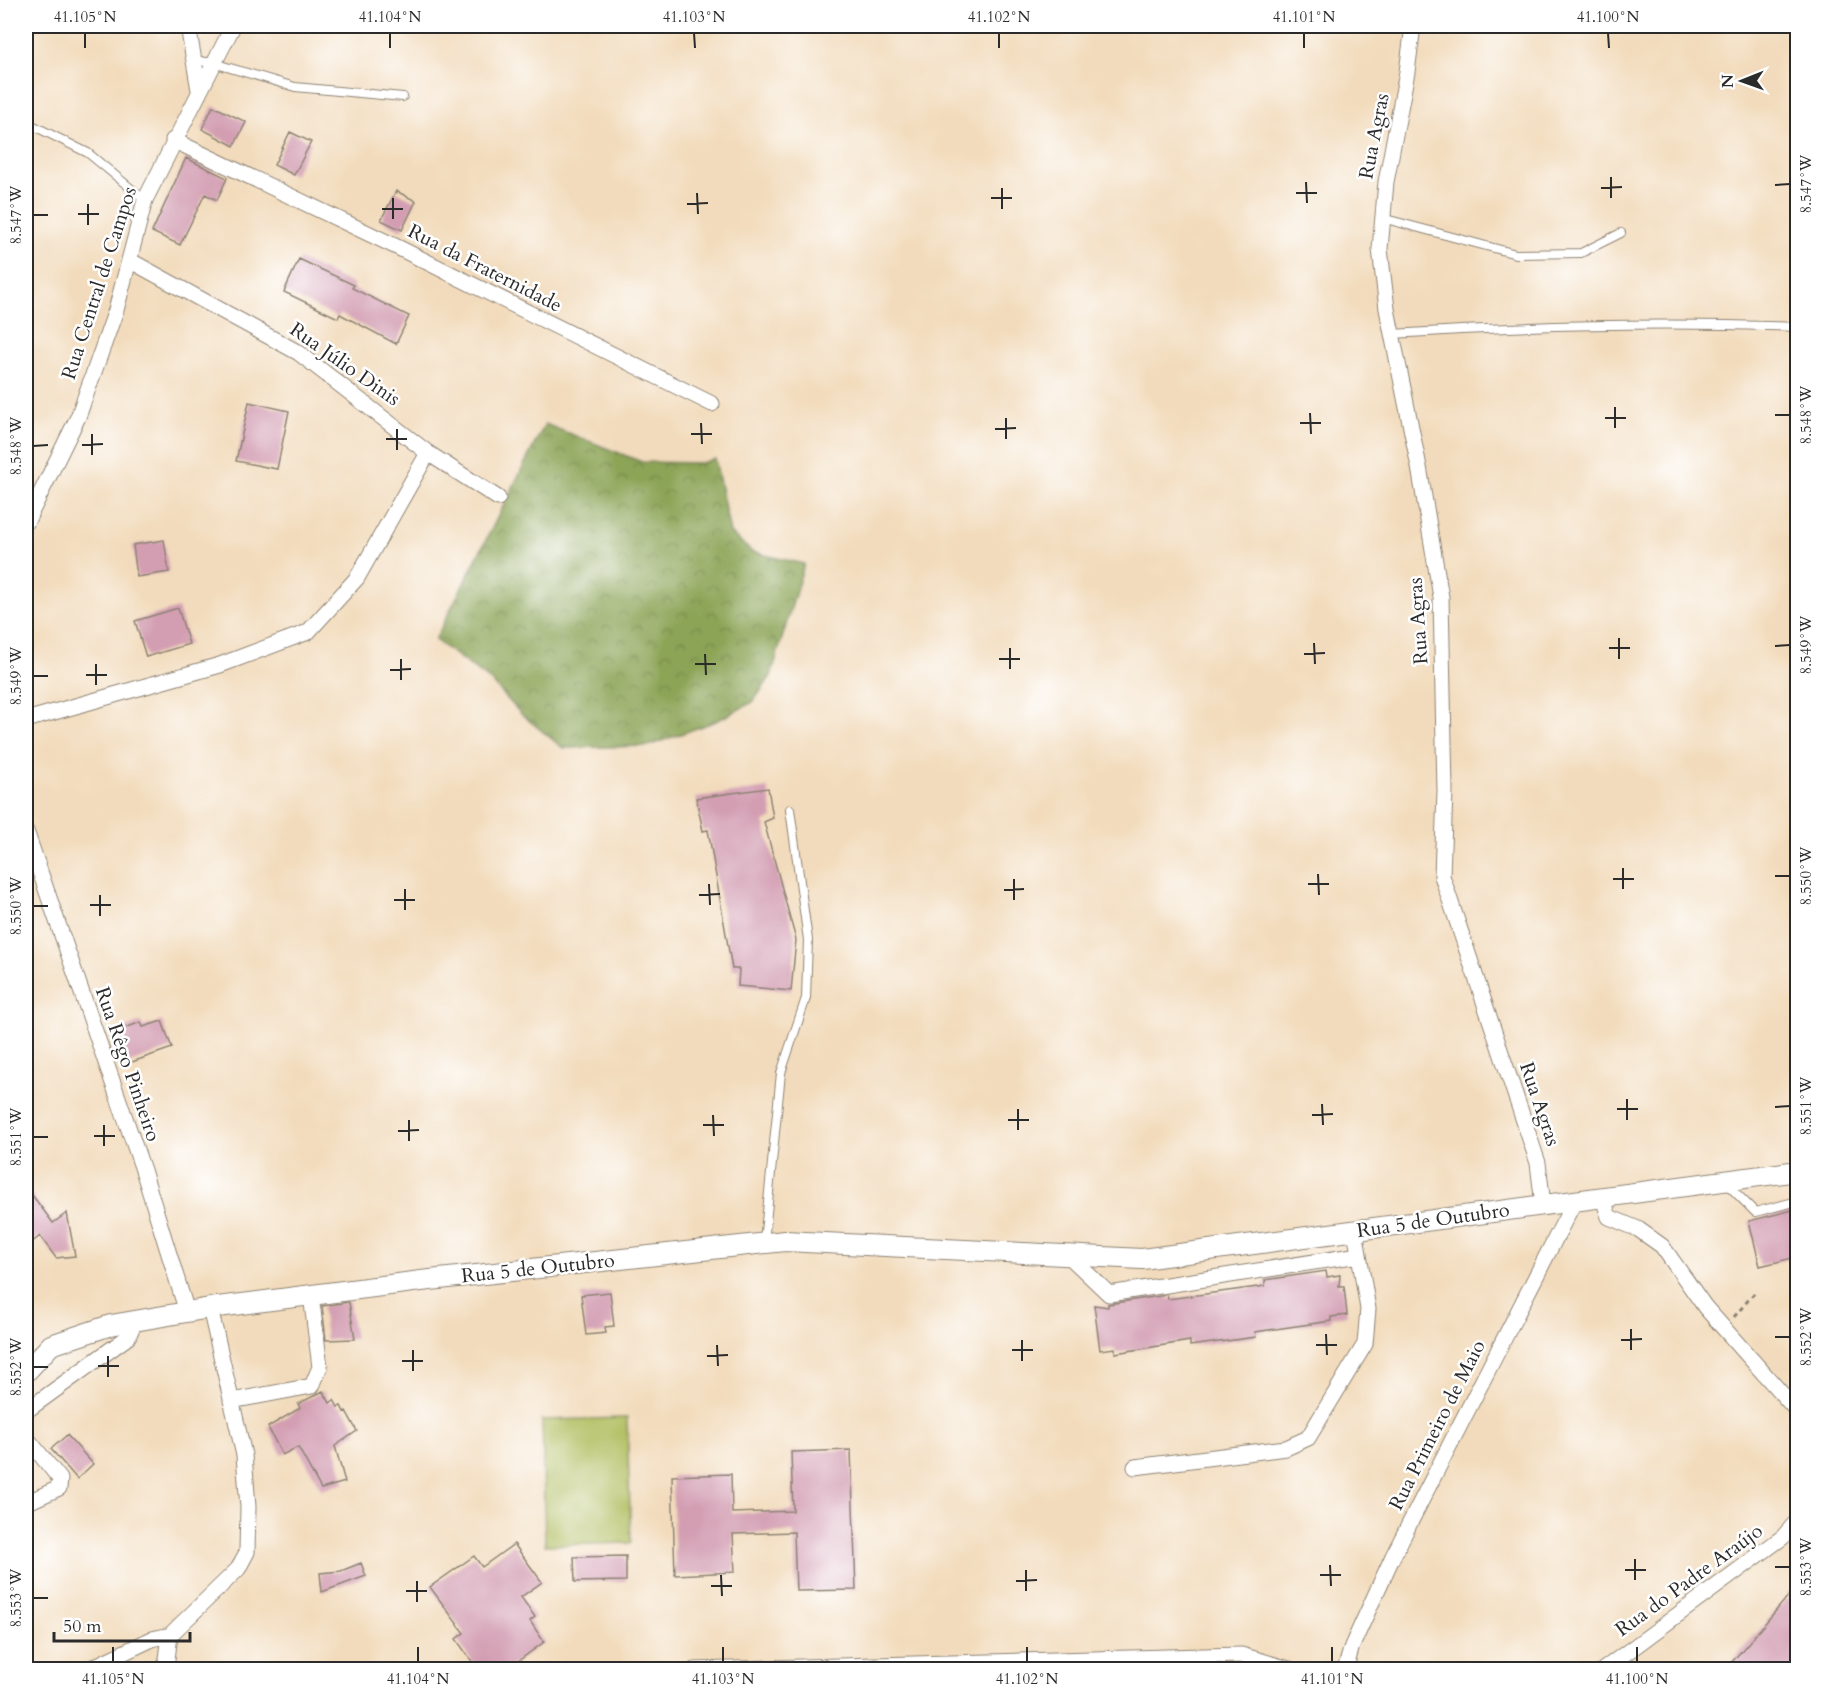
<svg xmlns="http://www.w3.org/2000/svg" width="1823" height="1695" viewBox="0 0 1823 1695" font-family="Cardo,serif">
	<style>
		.forest { fill: url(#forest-crowns); stroke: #5c6840; stroke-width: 1.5 }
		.pitch { fill: #b0bd5f; stroke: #6e7445; stroke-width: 1.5 }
		.building { fill: #d39eb2 }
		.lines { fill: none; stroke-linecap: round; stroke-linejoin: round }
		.service-casing { stroke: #8e8374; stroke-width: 10 }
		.minor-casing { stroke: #8e8374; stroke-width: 17 }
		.tertiary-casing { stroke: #8e8374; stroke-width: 22 }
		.path { stroke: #8e8374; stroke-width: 3; stroke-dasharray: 4.5 4.5; stroke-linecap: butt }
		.service { stroke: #fff; stroke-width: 8 }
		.minor { stroke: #fff; stroke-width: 15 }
		.tertiary { stroke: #fff; stroke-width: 20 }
		.ticks { fill: none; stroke: #2b2b2b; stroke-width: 2 }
		.labels { text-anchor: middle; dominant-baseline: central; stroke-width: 5; stroke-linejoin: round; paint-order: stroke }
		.street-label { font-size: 20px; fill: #2b2b2b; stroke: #fff }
		.neatline { fill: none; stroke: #2b2b2b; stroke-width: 2 }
		.ticks-label { font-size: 15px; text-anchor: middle; fill: #2b2b2b }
	</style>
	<defs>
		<pattern id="forest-crowns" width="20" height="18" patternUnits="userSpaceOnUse" patternTransform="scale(1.5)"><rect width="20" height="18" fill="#8ca456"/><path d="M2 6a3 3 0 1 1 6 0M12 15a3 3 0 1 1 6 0" fill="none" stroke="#738647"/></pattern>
	</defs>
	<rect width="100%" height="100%" fill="#fff"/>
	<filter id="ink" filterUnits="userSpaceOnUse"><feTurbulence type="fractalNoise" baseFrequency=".0167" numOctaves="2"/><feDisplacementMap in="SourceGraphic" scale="12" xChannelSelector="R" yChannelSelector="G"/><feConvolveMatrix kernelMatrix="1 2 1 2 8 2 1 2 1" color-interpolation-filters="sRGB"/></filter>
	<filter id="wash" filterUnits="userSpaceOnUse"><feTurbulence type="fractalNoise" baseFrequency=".008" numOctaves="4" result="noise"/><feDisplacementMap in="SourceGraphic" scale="24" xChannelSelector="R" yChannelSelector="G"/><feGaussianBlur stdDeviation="1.35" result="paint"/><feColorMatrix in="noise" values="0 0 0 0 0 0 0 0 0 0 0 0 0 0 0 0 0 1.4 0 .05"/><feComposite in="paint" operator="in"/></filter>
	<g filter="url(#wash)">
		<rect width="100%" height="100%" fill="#f2dbbc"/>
		<path class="forest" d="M545,424L642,462L701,463L715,459L730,533L752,552L804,564L771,676L753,702L716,721L648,746L563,748L521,714L491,681L435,640Z"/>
		<path class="pitch" d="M627,1418L631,1543L545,1545L542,1420Z"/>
		<g id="blocks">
			<path class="building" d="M213,106L246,122L234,146L202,129Z
				M290,132L311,142L294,175L274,165Z
				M186,158L227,178L217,200L205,194L180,245L152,232Z
				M396,191L416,201L402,230L381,220Z
				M299,259L354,285L352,288L409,316L396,344L340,314L338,318L284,292Z
				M249,402L289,411L277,469L236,461Z
				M164,540L169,572L137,577L133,545Z
				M178,608L189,644L146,657L135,621Z
				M768,788L773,818L764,822L796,940L791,991L738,986L739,969H732L708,830L703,831L696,798Z
				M162,1021L172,1048L129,1063L117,1031L141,1022L143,1027Z
				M26,1187L53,1223L67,1213L75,1256L56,1258L40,1236L26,1247Z
				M1797,1209V1257L1760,1266L1749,1221Z
				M1326,1271L1327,1277L1340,1275L1339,1286H1344L1347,1315L1331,1317V1321L1255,1332L1256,1337L1190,1346V1341L1115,1353V1348L1100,1350L1094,1305L1108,1307V1304L1167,1295L1168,1299L1265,1286V1280Z
				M610,1292L614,1326L605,1327L606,1333L586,1335L581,1295Z
				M349,1302L355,1339L326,1340L322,1306Z
				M323,1391L330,1403L334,1400L338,1407L341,1406L344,1412L346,1411L357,1431L335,1446L345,1482L321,1489L298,1447L282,1455L268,1427L300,1408L298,1404Z
				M67,1435L93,1464L77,1479L51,1449Z
				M851,1450L856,1590L796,1591L794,1532L733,1534L735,1572L675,1575L672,1476L731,1474L732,1513L793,1511L791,1452Z
				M514,1544L542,1582L521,1597L535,1617L530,1621L544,1642L506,1670H478L456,1639L464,1633L430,1587L474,1556L482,1567Z
				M626,1556V1581L575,1582L574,1557Z
				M361,1563L366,1576L322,1592L320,1573L341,1571Z
				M1797,1586V1670H1725Z"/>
		</g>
	</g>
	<g filter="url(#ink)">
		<use href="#blocks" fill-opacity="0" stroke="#8e8374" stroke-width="1.5"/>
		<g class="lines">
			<g class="service-casing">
				<path id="service" d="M193,60L213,63L295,87L403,97
					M26,122L88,153L145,200
					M1382,218L1516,254L1581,253L1621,233
					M1392,334C1527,325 1662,322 1798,327
					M1726,1183L1755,1212L1798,1201
					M764,1242L781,1073L806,998L808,940L790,809"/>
			</g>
			<g class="minor-casing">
				<path id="minor" d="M188,26L199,90
					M1413,26L1407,72L1386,182L1380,249L1387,309L1419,467L1441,597L1445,791L1442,876L1538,1163L1543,1205
					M173,140L399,248L712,404
					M129,260L299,353L428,453L498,498
					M26,523L78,417L116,310L145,200L233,26
					M26,720L220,665L308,632L357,578L428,453
					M26,831L143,1170L187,1312
					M1603,1198L1609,1217L1638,1229L1662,1246L1705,1307L1798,1412
					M1068,1255L1109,1294L1359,1255
					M231,1401L312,1386L320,1367L311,1295
					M26,1411L128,1337L135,1321
					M26,1437L60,1479L59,1488L26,1503
					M1135,1467L1286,1448L1308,1438L1365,1344L1368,1309L1355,1230
					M87,1670L152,1639L170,1635
					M163,1670L167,1659L170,1635L238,1569L247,1552L248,1507L244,1455L210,1308
					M694,1670L1241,1655L1292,1670
					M1345,1670L1352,1646L1393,1556L1574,1202
					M1603,1670L1783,1537L1798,1520"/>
			</g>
			<g class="tertiary-casing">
				<path id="tertiary" d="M26,1372L51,1345L111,1325L210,1308L421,1281L785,1241L1142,1259L1798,1171"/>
			</g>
			<path class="path" d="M1734,1317L1756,1291"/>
			<use href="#service" class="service"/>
			<use href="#minor" class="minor"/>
			<use href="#tertiary" class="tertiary"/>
		</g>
	</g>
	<path class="ticks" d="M85,33V48M390,33V48M694,33L695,48M999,33V48M1304,33V48M1608,33L1609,48M1611,177V198M1306,182L1307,203M1775,185L1790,184M1002,188V209M1601,188L1622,187M697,193L698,214M1296,193H1317M393,198V219M991,198H1012M88,204V225M687,204L708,203M382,209H403M78,214H99M33,215H48M1615,407V428M1310,413L1311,434M1775,415H1790M1006,418V439M1605,418H1626M701,423L702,444M1300,423H1321M397,429V450M995,429L1016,428M92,434V455M691,434H712M386,439H407M82,445L103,444M33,446L48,445M1619,638V659M1314,643L1315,664M1775,646L1790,645M1010,648V669M1609,648H1630M705,654L706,675M1304,654L1325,653M401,659V680M999,659H1020M96,664V685M695,664H716M390,670L411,669M86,675H107M33,676H48M1623,868V889M1318,874L1319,895M1775,876H1790M1014,879V900M1613,879H1634M709,884L710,905M1308,884H1329M405,889V910M1004,890L1024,889M100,895V916M699,895L720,894M394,900H415M90,905H111M33,906H48M1627,1099V1120M1322,1104L1323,1125M1775,1107L1790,1106M1018,1109V1130M1617,1109H1638M713,1115L714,1136M1312,1115L1333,1114M409,1120V1141M1008,1120H1029M104,1125V1146M703,1125H724M398,1131L419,1130M94,1136H115M33,1137H48M1631,1329V1350M1326,1334L1327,1355M1775,1337H1790M1022,1340V1361M1621,1340L1642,1339M717,1345L718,1366M1316,1345H1337M413,1350V1371M1012,1350H1033M108,1356V1377M707,1356L728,1355M402,1361H423M98,1366H119M33,1367H48M1635,1559V1580M1330,1565L1331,1586M1775,1567H1790M1026,1570V1591M1625,1570H1646M721,1575L722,1596M1320,1575H1341M417,1581V1602M1016,1581L1037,1580M711,1586H732M406,1591H427M33,1598H48M113,1647V1662M418,1647V1662M723,1647V1662M1027,1647V1662M1332,1647V1662M1637,1647V1662"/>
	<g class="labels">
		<g class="street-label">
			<text transform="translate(1374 136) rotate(-79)">Rua Agras</text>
			<text transform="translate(485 268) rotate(27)">Rua da Fraternidade</text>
			<text transform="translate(99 283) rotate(-72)">Rua Central de Campos</text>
			<text transform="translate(345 364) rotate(35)">Rua Júlio Dinis</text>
			<text transform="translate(1418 621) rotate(-94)">Rua Agras</text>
			<text transform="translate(128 1064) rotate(71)">Rua Rêgo Pinheiro</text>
			<text transform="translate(1540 1104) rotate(71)">Rua Agras</text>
			<text transform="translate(1433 1220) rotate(-8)">Rua 5 de Outubro</text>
			<text transform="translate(538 1268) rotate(-6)">Rua 5 de Outubro</text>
			<text transform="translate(1437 1425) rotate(-63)">Rua Primeiro de Maio</text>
			<text transform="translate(1689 1580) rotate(-36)">Rua do Padre Araújo</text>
		</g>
	</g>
	<rect width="1823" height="1695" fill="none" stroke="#fff" stroke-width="66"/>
	<g transform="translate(1742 81) rotate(269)" stroke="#ffffff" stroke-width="4.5" paint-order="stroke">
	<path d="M0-4.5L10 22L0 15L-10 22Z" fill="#2b2b2b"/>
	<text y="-9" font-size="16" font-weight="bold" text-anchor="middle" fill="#2b2b2b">N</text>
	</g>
	<path d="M54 1632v9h136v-9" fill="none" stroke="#2b2b2b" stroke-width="3"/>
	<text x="63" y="1632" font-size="18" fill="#2b2b2b" stroke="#ffffff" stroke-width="4.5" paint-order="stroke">50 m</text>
	<rect x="33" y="33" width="1757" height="1629" class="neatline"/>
	<g class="ticks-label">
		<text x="85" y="22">41.105°N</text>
		<text x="390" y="22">41.104°N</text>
		<text x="694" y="22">41.103°N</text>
		<text x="999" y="22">41.102°N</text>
		<text x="1304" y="22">41.101°N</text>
		<text x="1608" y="22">41.100°N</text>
		<text transform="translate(1806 184) rotate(-90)" y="5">8.547°W</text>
		<text transform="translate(16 215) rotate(-90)" y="5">8.547°W</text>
		<text transform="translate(1806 415) rotate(-90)" y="5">8.548°W</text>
		<text transform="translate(16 446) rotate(-90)" y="5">8.548°W</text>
		<text transform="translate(1806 645) rotate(-90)" y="5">8.549°W</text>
		<text transform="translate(16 676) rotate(-90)" y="5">8.549°W</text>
		<text transform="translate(1806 876) rotate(-90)" y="5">8.550°W</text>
		<text transform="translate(16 906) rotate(-90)" y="5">8.550°W</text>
		<text transform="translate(1806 1106) rotate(-90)" y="5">8.551°W</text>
		<text transform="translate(16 1137) rotate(-90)" y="5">8.551°W</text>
		<text transform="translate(1806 1337) rotate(-90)" y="5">8.552°W</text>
		<text transform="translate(16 1367) rotate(-90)" y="5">8.552°W</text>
		<text transform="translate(1806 1567) rotate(-90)" y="5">8.553°W</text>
		<text transform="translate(16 1598) rotate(-90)" y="5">8.553°W</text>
		<text x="113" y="1684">41.105°N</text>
		<text x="418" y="1684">41.104°N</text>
		<text x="723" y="1684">41.103°N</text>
		<text x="1027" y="1684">41.102°N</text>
		<text x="1332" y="1684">41.101°N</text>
		<text x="1637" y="1684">41.100°N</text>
	</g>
</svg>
